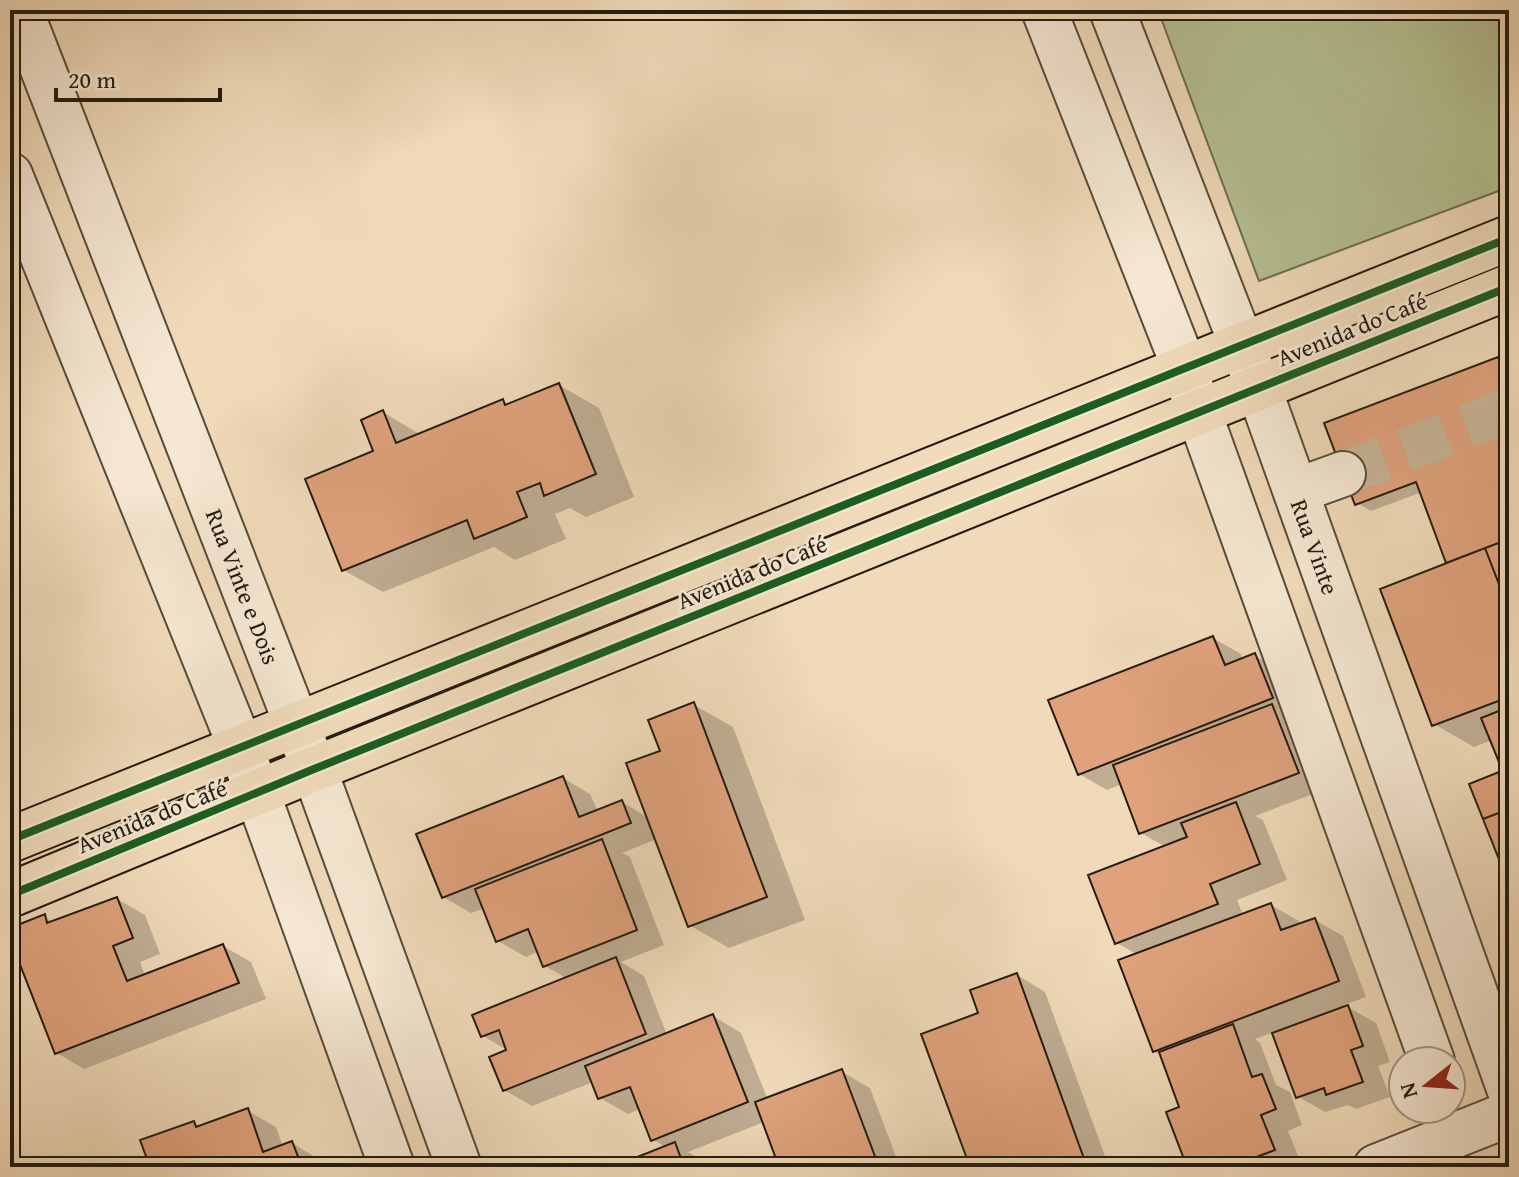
<svg xmlns="http://www.w3.org/2000/svg" width="1519" height="1177" viewBox="0 0 1519 1177" font-family="'Gentium Book Plus',serif">
	<style>
		.green { fill: #b5c092; stroke: #6c6e52; stroke-width: 2 }
		.shadow { fill: #0003 }
		.building { fill: #dfa27c; stroke: #241b11; stroke-width: 2 }
		.lines { fill: none; stroke-linecap: round; stroke-linejoin: round }
		.minor-tunnel { stroke: #c7b497; stroke-width: 44; stroke-dasharray: 44 22; stroke-linecap: butt }
		.minor-casing { stroke: #574b3b; stroke-width: 48 }
		.major-casing { stroke: #241b11; stroke-width: 48 }
		.minor { stroke: #f5e7d2; stroke-width: 44 }
		.major { stroke: #f0dab9; stroke-width: 44 }
		.cycleway-casing { stroke: #f5e7d2; stroke-width: 13 }
		.cycleway { stroke: #1b5e20; stroke-width: 8 }
		.labels { text-anchor: middle; dominant-baseline: central; stroke-width: 6; stroke-linejoin: round; paint-order: stroke }
		.street-label { font-size: 24px; fill: #241b11; stroke: #f5e7d2 }
	</style>
	<rect width="100%" height="100%" fill="#f0dab9"/>
	<filter id="stains"><feTurbulence type="fractalNoise" baseFrequency=".0025" numOctaves="4"/><feColorMatrix values="0 0 0 0 .2 0 0 0 0 .09 0 0 0 0 .02 0 0 0 .5 -.17"/></filter>
	<radialGradient id="worn" r=".72"><stop offset=".6" stop-color="#630" stop-opacity="0"/><stop offset="1" stop-color="#630" stop-opacity=".3"/></radialGradient>
	<path class="green" d="M1158,10H1509V187L1259,281Z"/>
	<path class="shadow" d="M10,218L26,259L10,265Z
		M1498,359L1509,365V769L1503,766L1492,740L1474,747L1434,724L1451,563L1448,561L1422,492L1371,511L1357,503Z
		M559,385L599,408L634,497L586,517L570,508L555,514L566,539L515,560L494,547L383,592L343,570L376,453L383,412L421,435L503,402L509,405Z
		M1213,638L1241,654L1243,660L1255,656L1283,672L1326,789L1255,816L1263,820L1287,880L1237,900L1243,915L1271,905L1299,921L1300,925L1315,920L1343,936L1366,997L1344,1005L1376,1023L1390,1062L1378,1066L1390,1097L1356,1109L1348,1105L1325,1112L1297,1096L1274,1032L1255,1039L1260,1043L1276,1085L1290,1092L1302,1125L1288,1131L1302,1166L1300,1167H1189L1182,1109L1162,1055L1154,1051L1138,955L1117,943L1166,847L1141,833L1122,784L1107,790L1079,774Z
		M694,705L733,727L805,920L729,948L689,925L657,839L622,853L630,857L664,945L621,962L644,976L667,1035L713,1016L741,1033L768,1100L842,1072L870,1088L900,1167H781L764,1122L688,1152L714,1167H618L667,1148L652,1139L640,1109L628,1114L600,1098L593,1082L532,1106L504,1090L509,1051L483,1036L568,979L545,966L539,951L526,957L498,941L485,908L471,913L443,897L563,778L590,794L598,812L622,802L649,818L662,753Z
		M117,899L145,915L160,954L140,962L145,976L223,946L251,962L266,999L84,1069L57,1053L10,930L44,917L55,923Z
		M1017,975L1045,992L1109,1167H972L980,1014Z
		M248,1111L276,1127L283,1147L292,1143L320,1160L323,1167H152L194,1123L201,1127Z"/>
	<path class="building" d="M1498,357L1509,384V539L1446,563L1416,482L1355,505L1324,423Z
		M559,383L596,474L544,496L540,483L517,492L527,517L474,539L467,520L342,571L305,479L373,451L361,420L383,410L396,443L503,399L505,405Z
		M1509,539V610L1485,548Z
		M1485,548L1509,610V697L1432,726L1380,589Z
		M1213,636L1225,665L1255,653L1273,698L1078,775L1048,700Z
		M694,702L767,897L688,927L626,763L660,751L648,720Z
		M1272,704L1299,773L1139,834L1113,765Z
		M1509,707V764L1501,767L1481,718Z
		M1509,768V809L1483,819L1469,784Z
		M563,776L579,817L622,800L631,823L442,898L416,834Z
		M1236,802L1260,864L1210,884L1218,904L1115,944L1088,875L1187,837L1181,823Z
		M1509,809V876L1506,877L1483,819Z
		M602,839L637,930L543,967L528,929L496,942L475,889Z
		M117,897L133,938L113,946L127,981L223,944L239,983L55,1054L10,939V928L45,914L47,923Z
		M1271,903L1281,930L1315,918L1339,981L1153,1052L1118,960Z
		M616,957L646,1034L503,1091L489,1057L506,1050L499,1030L481,1037L472,1015Z
		M1017,973L1087,1167H970L921,1034L978,1013L970,990Z
		M1348,1005L1363,1046L1351,1050L1363,1082L1326,1095L1324,1088L1296,1098L1272,1033Z
		M713,1014L748,1102L651,1141L630,1087L598,1099L585,1066Z
		M1233,1024L1252,1077L1262,1074L1276,1109L1261,1115L1275,1150L1230,1167H1187L1166,1112L1179,1107L1159,1052Z
		M842,1069L879,1167H779L755,1102Z
		M248,1108L263,1152L292,1141L302,1167H150L140,1140L194,1121L196,1127Z
		M675,1142L684,1167H612Z"/>
	<g class="lines">
		<path class="minor-tunnel" d="M1343,474L1509,410"/>
		<g class="minor-casing">
			<g id="minor">
				<path id="s1" d="M20,10L314,769L459,1167"/>
				<path d="M1044,10L1185,369L1199,413L1432,1061"/>
				<path id="s2" d="M1112,10L1259,389L1509,1088"/>
				<path d="M10,175L241,748L392,1167"/>
				<path d="M1296,491L1343,474"/>
				<path d="M1376,1167L1509,1114"/>
			</g>
		</g>
		<g class="major-casing">
			<path id="major" d="M10,840L1509,238
				M10,895L314,769L1509,287"/>
		</g>
		<use href="#minor" class="minor"/>
		<use href="#major" class="major"/>
		<g class="cycleway-casing">
			<path id="cycleway" d="M10,840L1509,238
				M10,895L314,769L1509,287"/>
		</g>
		<use href="#cycleway" class="cycleway"/>
	</g>
	<g class="labels">
		<g class="street-label">
			<text transform="translate(1352 329) rotate(-22)">Avenida do Café</text>
			<text stroke="none"><textPath href="#s2" startOffset="574">Rua Vinte</textPath></text>
			<text transform="translate(752 572) rotate(-22)">Avenida do Café</text>
			<text stroke="none"><textPath href="#s1" startOffset="618">Rua Vinte e Dois</textPath></text>
			<text transform="translate(152 816) rotate(-22)">Avenida do Café</text>
		</g>
	</g>
	<rect width="1519" height="1177" fill="none" stroke="#f0dab9" stroke-width="40"/>
	<rect x="12" y="12" width="1495" height="1153" fill="none" stroke="#241b11" stroke-width="4"/>
	<rect x="20" y="20" width="1479" height="1137" fill="none" stroke="#241b11" stroke-width="2"/>
	<g transform="translate(1427 1085) rotate(253)"><circle r="38" fill="#f5e7d2" stroke="#a19585" stroke-width="2"/>
	<path d="M0-6L14 30L0 20L-14 30Z" fill="#8f2418"/>
	<text y="-12" font-size="22" font-weight="bold" text-anchor="middle" fill="#241b11">N</text>
	</g>
	<path d="M56 88v12h164v-12" fill="none" stroke="#241b11" stroke-width="4"/>
	<text x="68" y="88" font-size="24" fill="#241b11" stroke="#f5e7d2" stroke-width="6" paint-order="stroke">20 m</text>
	<rect width="100%" height="100%" filter="url(#stains)"/>
	<rect width="100%" height="100%" fill="url(#worn)"/>
</svg>
